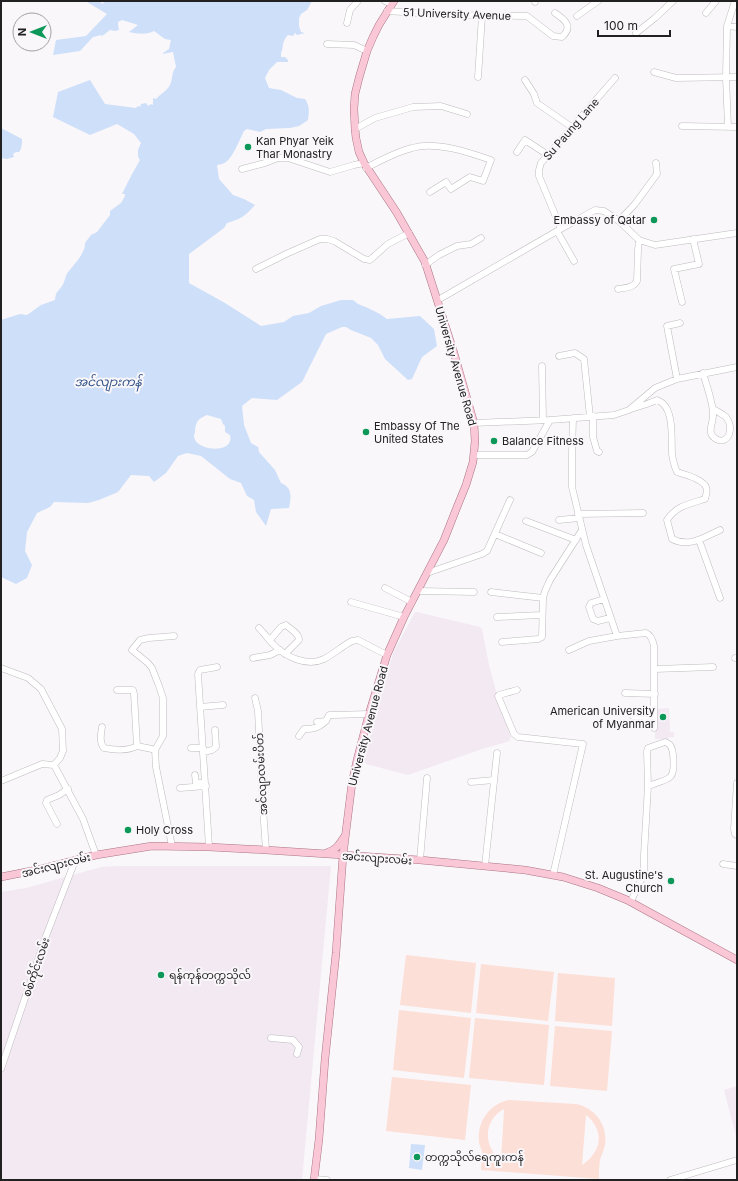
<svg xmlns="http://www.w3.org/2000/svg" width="738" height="1181" viewBox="0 0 738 1181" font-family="Inter,'Noto Sans Myanmar',sans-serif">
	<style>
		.built { fill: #f2e9f2 }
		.green { fill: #fcdfd7; fill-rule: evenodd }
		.water { fill: #cddff9; fill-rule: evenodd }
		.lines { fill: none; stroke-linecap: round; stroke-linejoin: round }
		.minor-casing { stroke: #bebbbe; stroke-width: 7 }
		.major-casing { stroke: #ab7585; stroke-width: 8 }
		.minor { stroke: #fff; stroke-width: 6 }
		.major { stroke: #f9c7d6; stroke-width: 7 }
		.poi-dot { fill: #0d9859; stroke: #faf7fa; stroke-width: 1.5 }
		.labels { text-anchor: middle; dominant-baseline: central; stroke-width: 4; stroke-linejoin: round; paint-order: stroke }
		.street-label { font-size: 11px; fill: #222122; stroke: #faf7fa }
		.poi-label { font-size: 11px; fill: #222122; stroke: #faf7fa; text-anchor: start }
		.water-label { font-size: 12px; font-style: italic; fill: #305489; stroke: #faf7fa }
	</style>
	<rect width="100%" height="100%" fill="#faf7fa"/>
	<path class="built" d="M415,612H417L480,627L482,629L489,665L501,709L511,738L509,739L510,741L482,749L408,775L366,764V763L364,762L381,692L394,651Z
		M669,708L670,732H674V737H669V739H655V726L657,709Z
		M120,866H331L302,1180H1V892L26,888L101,867Z
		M737,1086V1140L724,1090Z"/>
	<path class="green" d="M406,955L476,963L471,1013L400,1005Z
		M481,964L554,972L548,1021L476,1013Z
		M558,973L615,978L612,1026L555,1021Z
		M399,1010L471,1018L464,1078L393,1070Z
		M475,1018L549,1025L544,1085L469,1078Z
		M555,1026L612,1031L607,1091L550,1086Z
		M392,1077L471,1085L465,1140L386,1131Z
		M509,1100L576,1104C596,1108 608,1126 605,1145C604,1151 601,1155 600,1160C599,1166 599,1173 599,1179L481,1170C481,1164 483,1156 482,1151C481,1148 479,1145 479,1142C477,1122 489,1104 509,1100ZM504,1109V1110L501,1160C483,1147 483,1120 504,1109ZM586,1115C605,1130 602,1152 582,1165Z"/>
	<path class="water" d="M88,1H99L103,4L104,1H312L307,10L301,14L299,18V26L301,32L305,33L297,35L295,33L293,36L288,35C281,42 284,47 281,53V57H285L288,60V62H277L269,70L265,78L269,88L281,90L297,98L305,99C310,106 309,111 308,120L299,126L290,128L266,129L260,132L247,129L244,131C240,139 233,157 226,162C223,164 221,164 217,165L219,179L233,195L244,199L255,205C245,216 241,219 227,223L224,228L189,254V283L225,303L261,326L284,322L293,316L309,313L321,306L341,300H353L358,304L368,308L380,314L387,319L420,316L434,329L437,346L422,357L412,379L408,380L385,359L378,345L371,338L351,330L346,327H342L326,334L302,382L277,400L252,398L242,406L244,425L251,443L258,447L259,452L275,470L281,483C293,488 291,497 289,508L271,509L266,526L256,512L254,500L247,496L241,483L230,479L201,456L187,453L178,456L166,473L154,482L149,476L131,475L118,492L99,500L88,503L54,502L50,507L37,513L27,532L25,551L32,565L27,578L16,584L1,577V320L20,314L27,315L41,305L55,300C56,291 57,293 62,286C65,282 65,276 68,272C74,265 86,252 85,243L91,235L97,232L110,215V211L121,203L125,196V194H122L132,174L140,160L138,157V150L141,143L134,134L117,124L90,135L53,117L58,92L90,80L105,104L136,108L138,106L140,107L141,104L146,103L148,106L151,104L153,105V98L156,99C160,94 166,92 170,85C173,79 171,73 176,67L173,52L163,54V53L169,49L171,40L165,39L154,31C146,35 138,34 129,32L138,25L122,20L118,22V25L119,30L115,31L110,30L102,36L101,35L93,37L80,51L53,55L56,40L86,36L107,14L87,2ZM207,415L221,419L223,424L225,426V432L230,435C235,455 196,451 194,437C194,435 195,433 195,431C196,421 198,419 207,415Z
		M1,128L22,139C22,143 22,149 19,152H16L13,154L14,157L7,159L1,158Z
		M411,1144L425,1145L422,1170L409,1168Z"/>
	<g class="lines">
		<g class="minor-casing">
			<path id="minor" d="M385,1L392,4
				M535,2V1
				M387,11L448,15L527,16L553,36L562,37C574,26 564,19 555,13
				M706,13L716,1
				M577,16L598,1
				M347,23L350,10L358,1
				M727,26L737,27
				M636,33L655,18L673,1
				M327,44L354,45L367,51
				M654,72L676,78L737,77
				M478,77L482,16
				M525,80L534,94L537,103L573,128
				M682,126L737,127
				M728,127L726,77L727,26L735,1
				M355,129L375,118L413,107L441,106L467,114
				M517,152L525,140L548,155
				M366,168C381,160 396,152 412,148C436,141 468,152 491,160L483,181L470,177L451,189L446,182L430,192
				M242,169L265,163L278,158H288L330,172L354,165L364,163
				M619,221L635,204L657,174L656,163
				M561,229L539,176V170L541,163L615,78
				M557,231L574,261
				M425,265L439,255L457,246L471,244L481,238
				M256,269L286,254L320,239H327L334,241L364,259L370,260L388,244L409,233
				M618,289C625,288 633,288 637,281L638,250L639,240
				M438,300L557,231L595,210L604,211L619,221L639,240L655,245L737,233
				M682,302L674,269L699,264L693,239
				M559,356L575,353L584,359L590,417
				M542,366L543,420
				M703,373C706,384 714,405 713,416C713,424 706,433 716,439C728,446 735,428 726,417C722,414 717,411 713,409
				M677,379L667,326L680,323
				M631,409L647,404L657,400C675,406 671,438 672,454C673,460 674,466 677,472C684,474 703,479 706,487C708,491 706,495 705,499C690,504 677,505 667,520L672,539C690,548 704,537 720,530
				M593,416V437L597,451L599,452
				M573,418L572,453V487L586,545L617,636
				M474,423L550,420L614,415L629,410L655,388L677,379L737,367
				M474,455H527L532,452L550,420
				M578,514L643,513
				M559,520L579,518
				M526,521L576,540
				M495,534L541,553
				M699,540L720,598
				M427,573L482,554L487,551L510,500
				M385,588L412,602
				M418,591L474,592
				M491,592L543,598
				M604,599L591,603L589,607L593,619L598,621L610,618
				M351,602L404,617
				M497,617L542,615
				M259,628C264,633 268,639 273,644C285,657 307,667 324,659C334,654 342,646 352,641L358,640L387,655
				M270,640L281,627L286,625C290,629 299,633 299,640L285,654
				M502,642L538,639L542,637L543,598L545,591L550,580L582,530
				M569,650L589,641L617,636L646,633C651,635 653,641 654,646V728
				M253,658L270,655L280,650
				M735,658H737
				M1,668L28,678L41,689L62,729L63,751L60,758L54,765
				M655,669L713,667
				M117,690H133L134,694L137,746L152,749L155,750L156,767L172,846
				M517,690L499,695L498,696L514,734L518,737L583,744L553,875
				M625,693L655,694
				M255,698L258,711L263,809L266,850
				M200,707L223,705
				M633,716L654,718
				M317,722L326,721L329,715H333L369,714
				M102,727C101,734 99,742 104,748C114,750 128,751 137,746
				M299,736L304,729C313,729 319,728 326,721
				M191,748H203
				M155,750L163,736V698L159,686L152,668L148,663L132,650L140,640L149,638L174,636
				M204,752L212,750L216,747L215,730
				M195,775L196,783H204
				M1,781L42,764L54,765L83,819L96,855
				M471,782L494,780
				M737,783L734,829L735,834L737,835
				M180,788L206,786
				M57,824L46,803L47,800L59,795L68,789
				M209,847L198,674L200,670L217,667
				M420,860L427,778
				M723,864L737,866
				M485,866L497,753
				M631,901L644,874V855L648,786L647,751L648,748L665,742C668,743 668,743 670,745C674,750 675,771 671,776C669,780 653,784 648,786
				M271,1038L293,1040L299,1047L297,1054
				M1,1069L46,936L73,866
				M314,1179L327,1180
				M670,1180L737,1160"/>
		</g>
		<g class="major-casing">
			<path id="major" d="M326,853C336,850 339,845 344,837
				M1,877L41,869L96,855L152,846L209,847L266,850L420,860L525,870L563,877L598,888L627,900L737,960
				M314,1180L319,1139L325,1059L336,953L343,855L352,783L357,760L369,714L387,655L404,617L444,540L457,507L466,485L473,462L475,441L474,423L454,353L425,262L397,213L364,163L359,152L356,138L355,129L354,109L355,94L359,78L367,51L373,37L379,25L394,1"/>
		</g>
		<use href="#minor" class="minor"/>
		<use href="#major" class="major"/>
	</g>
	<g class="poi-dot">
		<circle cx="248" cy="147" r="4"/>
		<circle cx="654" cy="220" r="4"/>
		<circle cx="366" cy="432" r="4"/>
		<circle cx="494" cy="441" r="4"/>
		<circle cx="663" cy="717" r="4"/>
		<circle cx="128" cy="830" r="4"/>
		<circle cx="671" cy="881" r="4"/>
		<circle cx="161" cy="975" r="4"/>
		<circle cx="417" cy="1157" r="4"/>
	</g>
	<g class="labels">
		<g class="street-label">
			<text transform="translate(457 14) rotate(2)">51 University Avenue</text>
			<text transform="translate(571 129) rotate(-49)">Su Paung Lane</text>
			<text transform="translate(456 366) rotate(74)">University Avenue Road</text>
			<text transform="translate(368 726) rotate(-75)">University Avenue Road</text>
			<text transform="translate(261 774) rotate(-93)">အင်လျာလမ်းပိတ်</text>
			<text transform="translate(377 858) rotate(4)">အင်းလျားလမ်း</text>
			<text transform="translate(56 865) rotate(-14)">အင်းလျားလမ်း</text>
			<text transform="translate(36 967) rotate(-71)">စစ်ကိုင်းလမ်း</text>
		</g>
		<g class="poi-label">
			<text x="256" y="141">Kan Phyar Yeik<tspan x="256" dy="13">Thar Monastry</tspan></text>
			<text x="646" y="220" text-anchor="end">Embassy of Qatar</text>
			<text x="374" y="426">Embassy Of The<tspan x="374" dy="13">United States</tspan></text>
			<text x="502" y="441">Balance Fitness</text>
			<text x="655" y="711" text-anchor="end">American University<tspan x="655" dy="13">of Myanmar</tspan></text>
			<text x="136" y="830">Holy Cross</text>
			<text x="663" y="875" text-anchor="end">St. Augustine's<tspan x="663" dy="13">Church</tspan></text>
			<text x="169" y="975">ရန်ကုန်တက္ကသိုလ်</text>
			<text x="425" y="1157">တက္ကသိုလ်ရေကူးကန်</text>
		</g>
		<g class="water-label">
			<text x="108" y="381">အင်လျားကန်</text>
		</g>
	</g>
	<rect width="738" height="1181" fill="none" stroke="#222122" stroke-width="4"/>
	<g transform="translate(32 32) rotate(270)"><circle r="19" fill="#faf7fa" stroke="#a4a1a4"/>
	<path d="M0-3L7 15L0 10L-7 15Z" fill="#0d9859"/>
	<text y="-6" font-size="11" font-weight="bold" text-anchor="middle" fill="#222122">N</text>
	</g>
	<path d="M598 30v6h72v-6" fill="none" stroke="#222122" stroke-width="2"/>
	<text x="604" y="30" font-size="12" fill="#222122" stroke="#faf7fa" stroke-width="3" paint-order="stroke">100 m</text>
</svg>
